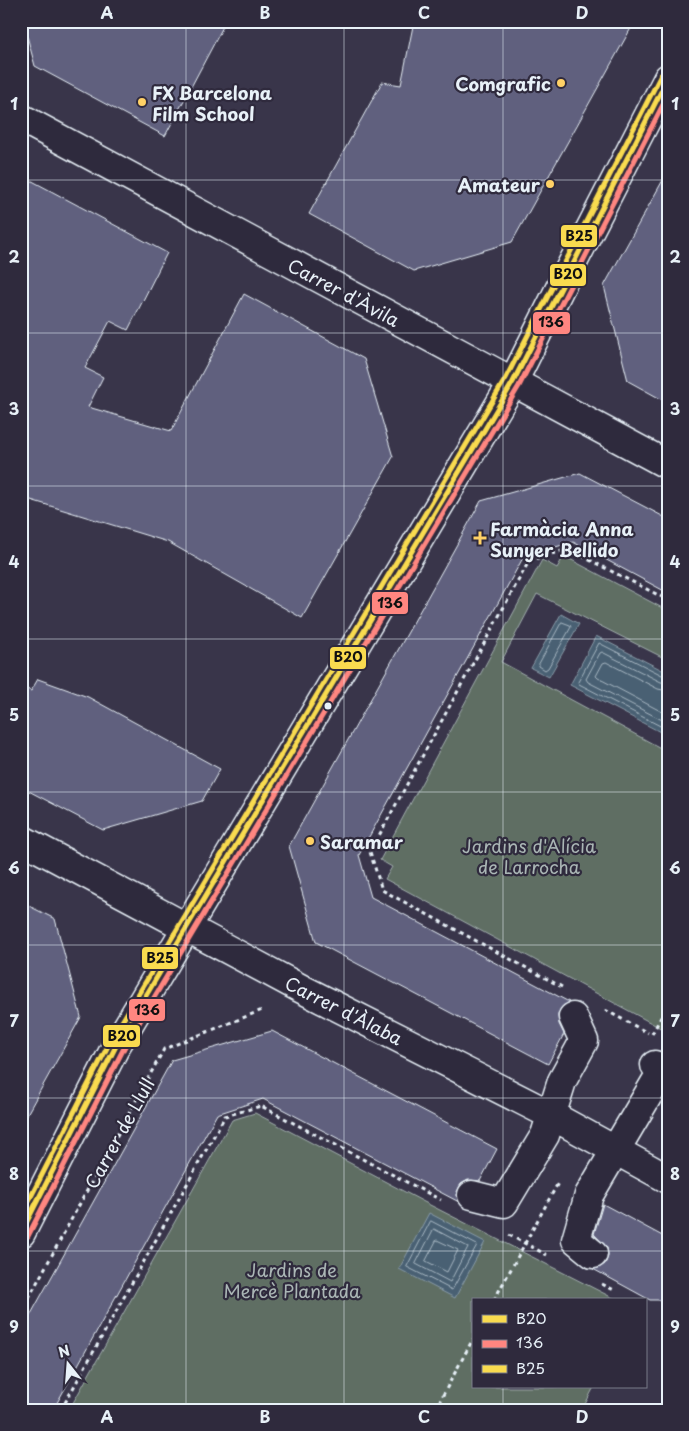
<svg xmlns="http://www.w3.org/2000/svg" width="689" height="1431" viewBox="0 0 689 1431" font-family="'Playpen Sans',sans-serif">
	<style>
		.green { fill: #5e6e64; stroke: #a3b0ae }
		.water { fill: #496173; stroke: #899ba8 }
		.lines { fill: none; stroke-linecap: round; stroke-linejoin: round }
		.shore { stroke: #a8b7c3; stroke-width: 1 }
		.building { fill: #61607e; stroke: #e8f1f8 }
		.minor-casing { stroke: #e8f1f8; stroke-width: 31 }
		.path { stroke: #e8f1f8; stroke-width: 3; stroke-dasharray: 4 4; stroke-linecap: butt }
		.minor { stroke: #2f2a3d; stroke-width: 28 }
		.bus-1-casing { stroke: #2f2a3d; stroke-width: 9 }
		.bus-2-casing { stroke: #2f2a3d; stroke-width: 9 }
		.bus-3-casing { stroke: #2f2a3d; stroke-width: 9 }
		.bus-1 { stroke: #f9db4f; stroke-width: 5 }
		.bus-2 { stroke: #ff8680; stroke-width: 5 }
		.bus-3 { stroke: #f9db4f; stroke-width: 5 }
		.grid { fill: none; stroke: #e8f1f8; stroke-width: 1; stroke-opacity: 0.55 }
		.poi-dot { fill: #ffd166; stroke: #2f2a3d; stroke-width: 2 }
		.bus-dot { fill: #e8f1f8; stroke: #2f2a3d; stroke-width: 2 }
		.labels { text-anchor: middle; dominant-baseline: central; stroke-width: 4.5; stroke-linejoin: round; paint-order: stroke }
		.poi-label { font-size: 18px; font-weight: bold; fill: #e8f1f8; stroke: #2f2a3d; text-anchor: start }
		.street-label { font-size: 18px; fill: #e8f1f8; stroke: #2f2a3d }
		.park-label { font-size: 18px; fill: #aab6b5; stroke: #2f2a3d }
		.line-badge { stroke: #2f2a3d; stroke-width: 2 }
		.pale-badge-label { font-size: 14px; text-anchor: middle; font-weight: bold; fill: #111 }
		.neatline { fill: none; stroke: #e8f1f8; stroke-width: 2 }
		.grid-label { font-size: 16px; text-anchor: middle; font-weight: bold; fill: #e8f1f8 }
	</style>
	<rect width="100%" height="100%" fill="#39354a"/>
	<filter id="ink" filterUnits="userSpaceOnUse"><feTurbulence type="fractalNoise" baseFrequency=".02" numOctaves="2"/><feDisplacementMap in="SourceGraphic" scale="10" xChannelSelector="R" yChannelSelector="G"/><feConvolveMatrix kernelMatrix="1 2 1 2 8 2 1 2 1" color-interpolation-filters="sRGB"/></filter>
	<g filter="url(#ink)">
		<path class="green" d="M564,556L668,611V660L537,594L501,662L668,752V1032L385,879L392,867L380,860L542,560L557,568Z
			M255,1113L424,1202L615,1299L473,1300V1387H594L582,1410H69L232,1120Z"/>
		<path class="water" d="M561,614L579,624L549,677L531,668Z
			M596,636L668,673V736L570,685Z
			M429,1213L485,1242L455,1298L399,1269Z"/>
		<g class="lines">
			<path class="shore" d="M562,622L570,625L571,627L548,668L545,670L539,666V664Z
				M668,677L664,676L599,643L578,682L579,684L668,730
				M668,683L661,682L602,652L600,653L586,679L588,682L668,723
				M668,691L658,689L606,662L603,663L596,676L598,678L668,715
				M431,1221L477,1245L452,1290L407,1267Z
				M434,1229L468,1247L450,1282L416,1264Z
				M437,1240L458,1250L447,1272L426,1261Z"/>
		</g>
		<path class="building" d="M23,21H226L165,136L35,66Z
			M414,21H635L512,242L414,271L309,214L382,82L401,85Z
			M668,171V403L628,381L604,286Z
			M21,175L167,253L128,330L110,321L85,368L103,377L88,407L171,431L244,294L364,359L393,457L302,618L168,542L21,497Z
			M580,473L668,519V593L573,542L524,556L359,855L371,897L569,1002L561,1008L558,1015L559,1024L564,1034L548,1064L316,942L289,846L481,501Z
			M38,679L88,697L220,769L202,801L103,830L21,787V686L31,691Z
			M21,902L55,919L81,1017L21,1125Z
			M272,1031L497,1149L480,1181L468,1180L461,1184L457,1192L459,1202L263,1099L217,1114L53,1410H21V1332L172,1060Z
			M603,1204L668,1239V1300H650L593,1269L599,1268L605,1264L608,1256L607,1248L594,1234Z"/>
		<g class="lines">
			<g class="minor-casing">
				<path id="minor" d="M21,118L668,465
					M21,839L300,988L551,1115L668,1179
					M472,1195L504,1203L545,1135L562,1081L584,1041L573,1017
					M21,1233L117,1044L513,382L567,274L668,78
					M593,1254L576,1240L589,1195L661,1073L655,1065"/>
			</g>
			<path class="path" d="M668,856V859
				M562,987L382,890L370,852L529,561L568,549L668,600
				M605,1010L648,1033
				M652,1034L668,1004
				M509,1235L547,1255
				M602,1284L614,1290
				M494,1300L558,1183
				M21,1312L164,1049L265,1009
				M61,1410L225,1116L261,1106L441,1200
				M435,1410L473,1339"/>
			<use href="#minor" class="minor"/>
			<g class="bus-1-casing">
				<path id="bus-1" d="M21,1233L117,1044L513,382L668,78"/>
			</g>
			<g class="bus-2-casing">
				<path id="bus-2" d="M28,1236L124,1048L519,386L668,95"/>
			</g>
			<g class="bus-3-casing">
				<path id="bus-3" d="M21,1216L111,1040L506,378L661,75"/>
			</g>
			<use href="#bus-1" class="bus-1"/>
			<use href="#bus-2" class="bus-2"/>
			<use href="#bus-3" class="bus-3"/>
		</g>
	</g>
	<path class="grid" d="M186,21V1410M344,21V1410M503,21V1300M21,180H668M21,333H668M21,486H668M21,639H668M21,792H668M21,945H668M21,1098H668M21,1251H668M503,1387V1410"/>
	<g class="poi-dot">
		<circle cx="561" cy="83" r="5"/>
		<circle cx="142" cy="102" r="5"/>
		<circle cx="550" cy="184" r="5"/>
		<path d="M477.5 530.5h5v5h5v5h-5v5h-5v-5h-5v-5h5z"/>
		<circle cx="310" cy="841" r="5"/>
	</g>
	<circle class="bus-dot" cx="328" cy="706" r="4.5"/>
	<g class="labels">
		<g class="poi-label">
			<text x="551" y="83" text-anchor="end">Comgrafic</text>
			<text x="152" y="92">FX Barcelona<tspan x="152" dy="21">Film School</tspan></text>
			<text x="540" y="184" text-anchor="end">Amateur</text>
			<text x="490" y="528">Farmàcia Anna<tspan x="490" dy="21">Sunyer Bellido</tspan></text>
			<text x="320" y="841">Saramar</text>
		</g>
		<g class="street-label">
			<text transform="translate(344 292) rotate(28)">Carrer d'Àvila</text>
			<text transform="translate(344 1010) rotate(27)">Carrer d'Àlaba</text>
			<text transform="translate(119 1133) rotate(-61)">Carrer de Llull</text>
		</g>
		<g class="park-label">
			<text x="529" y="845">Jardins d'Alícia<tspan x="529" dy="21">de Larrocha</tspan></text>
			<text x="292" y="1269">Jardins de<tspan x="292" dy="21">Mercè Plantada</tspan></text>
		</g>
	</g>
	<g class="line-badge">
		<rect x="560" y="224" width="38" height="24" rx="5" fill="#f9db4f"/>
		<rect x="549" y="263" width="38" height="24" rx="5" fill="#f9db4f"/>
		<rect x="532" y="311" width="39" height="24" rx="5" fill="#ff8680"/>
		<rect x="371" y="591" width="38" height="24" rx="5" fill="#ff8680"/>
		<rect x="329" y="646" width="38" height="24" rx="5" fill="#f9db4f"/>
		<rect x="141" y="946" width="38" height="24" rx="5" fill="#f9db4f"/>
		<rect x="128" y="998" width="38" height="24" rx="5" fill="#ff8680"/>
		<rect x="102" y="1024" width="39" height="24" rx="5" fill="#f9db4f"/>
	</g>
	<g class="pale-badge-label">
		<text x="579" y="241">B25</text>
		<text x="568" y="279">B20</text>
		<text x="551" y="327">136</text>
		<text x="390" y="608">136</text>
		<text x="348" y="662">B20</text>
		<text x="160" y="963">B25</text>
		<text x="147" y="1015">136</text>
		<text x="122" y="1041">B20</text>
	</g>
	<rect width="689" height="1431" fill="none" stroke="#2f2a3d" stroke-width="55"/>
	<rect x="472" y="1298" width="175" height="90" fill="#2f2a3d" stroke="#797a88"/>
	<rect x="482" y="1315" width="25" height="8" fill="#f9db4f" stroke="#797a88"/>
	<text x="516" y="1324" font-size="15" fill="#e8f1f8">B20</text>
	<rect x="482" y="1340" width="25" height="8" fill="#ff8680" stroke="#797a88"/>
	<text x="516" y="1348" font-size="15" fill="#e8f1f8">136</text>
	<rect x="482" y="1365" width="25" height="8" fill="#f9db4f" stroke="#797a88"/>
	<text x="516" y="1374" font-size="15" fill="#e8f1f8">B25</text>
	<g transform="translate(68 1364) rotate(343)" stroke="#2f2a3d" stroke-width="4" paint-order="stroke">
	<path d="M0-4L9 19L0 12L-9 19Z" fill="#e8f1f8"/>
	<text y="-8" font-size="14" font-weight="bold" text-anchor="middle" fill="#e8f1f8">N</text>
	</g>
	<rect x="28" y="28" width="634" height="1376" class="neatline"/>
	<g class="grid-label">
		<text x="107" y="19">A</text>
		<text x="265" y="19">B</text>
		<text x="424" y="19">C</text>
		<text x="582" y="19">D</text>
		<text x="14" y="110">1</text>
		<text x="675" y="110">1</text>
		<text x="14" y="263">2</text>
		<text x="675" y="263">2</text>
		<text x="14" y="415">3</text>
		<text x="675" y="415">3</text>
		<text x="14" y="568">4</text>
		<text x="675" y="568">4</text>
		<text x="14" y="721">5</text>
		<text x="675" y="721">5</text>
		<text x="14" y="874">6</text>
		<text x="675" y="874">6</text>
		<text x="14" y="1027">7</text>
		<text x="675" y="1027">7</text>
		<text x="14" y="1180">8</text>
		<text x="675" y="1180">8</text>
		<text x="14" y="1333">9</text>
		<text x="675" y="1333">9</text>
		<text x="107" y="1423">A</text>
		<text x="265" y="1423">B</text>
		<text x="424" y="1423">C</text>
		<text x="582" y="1423">D</text>
	</g>
</svg>
